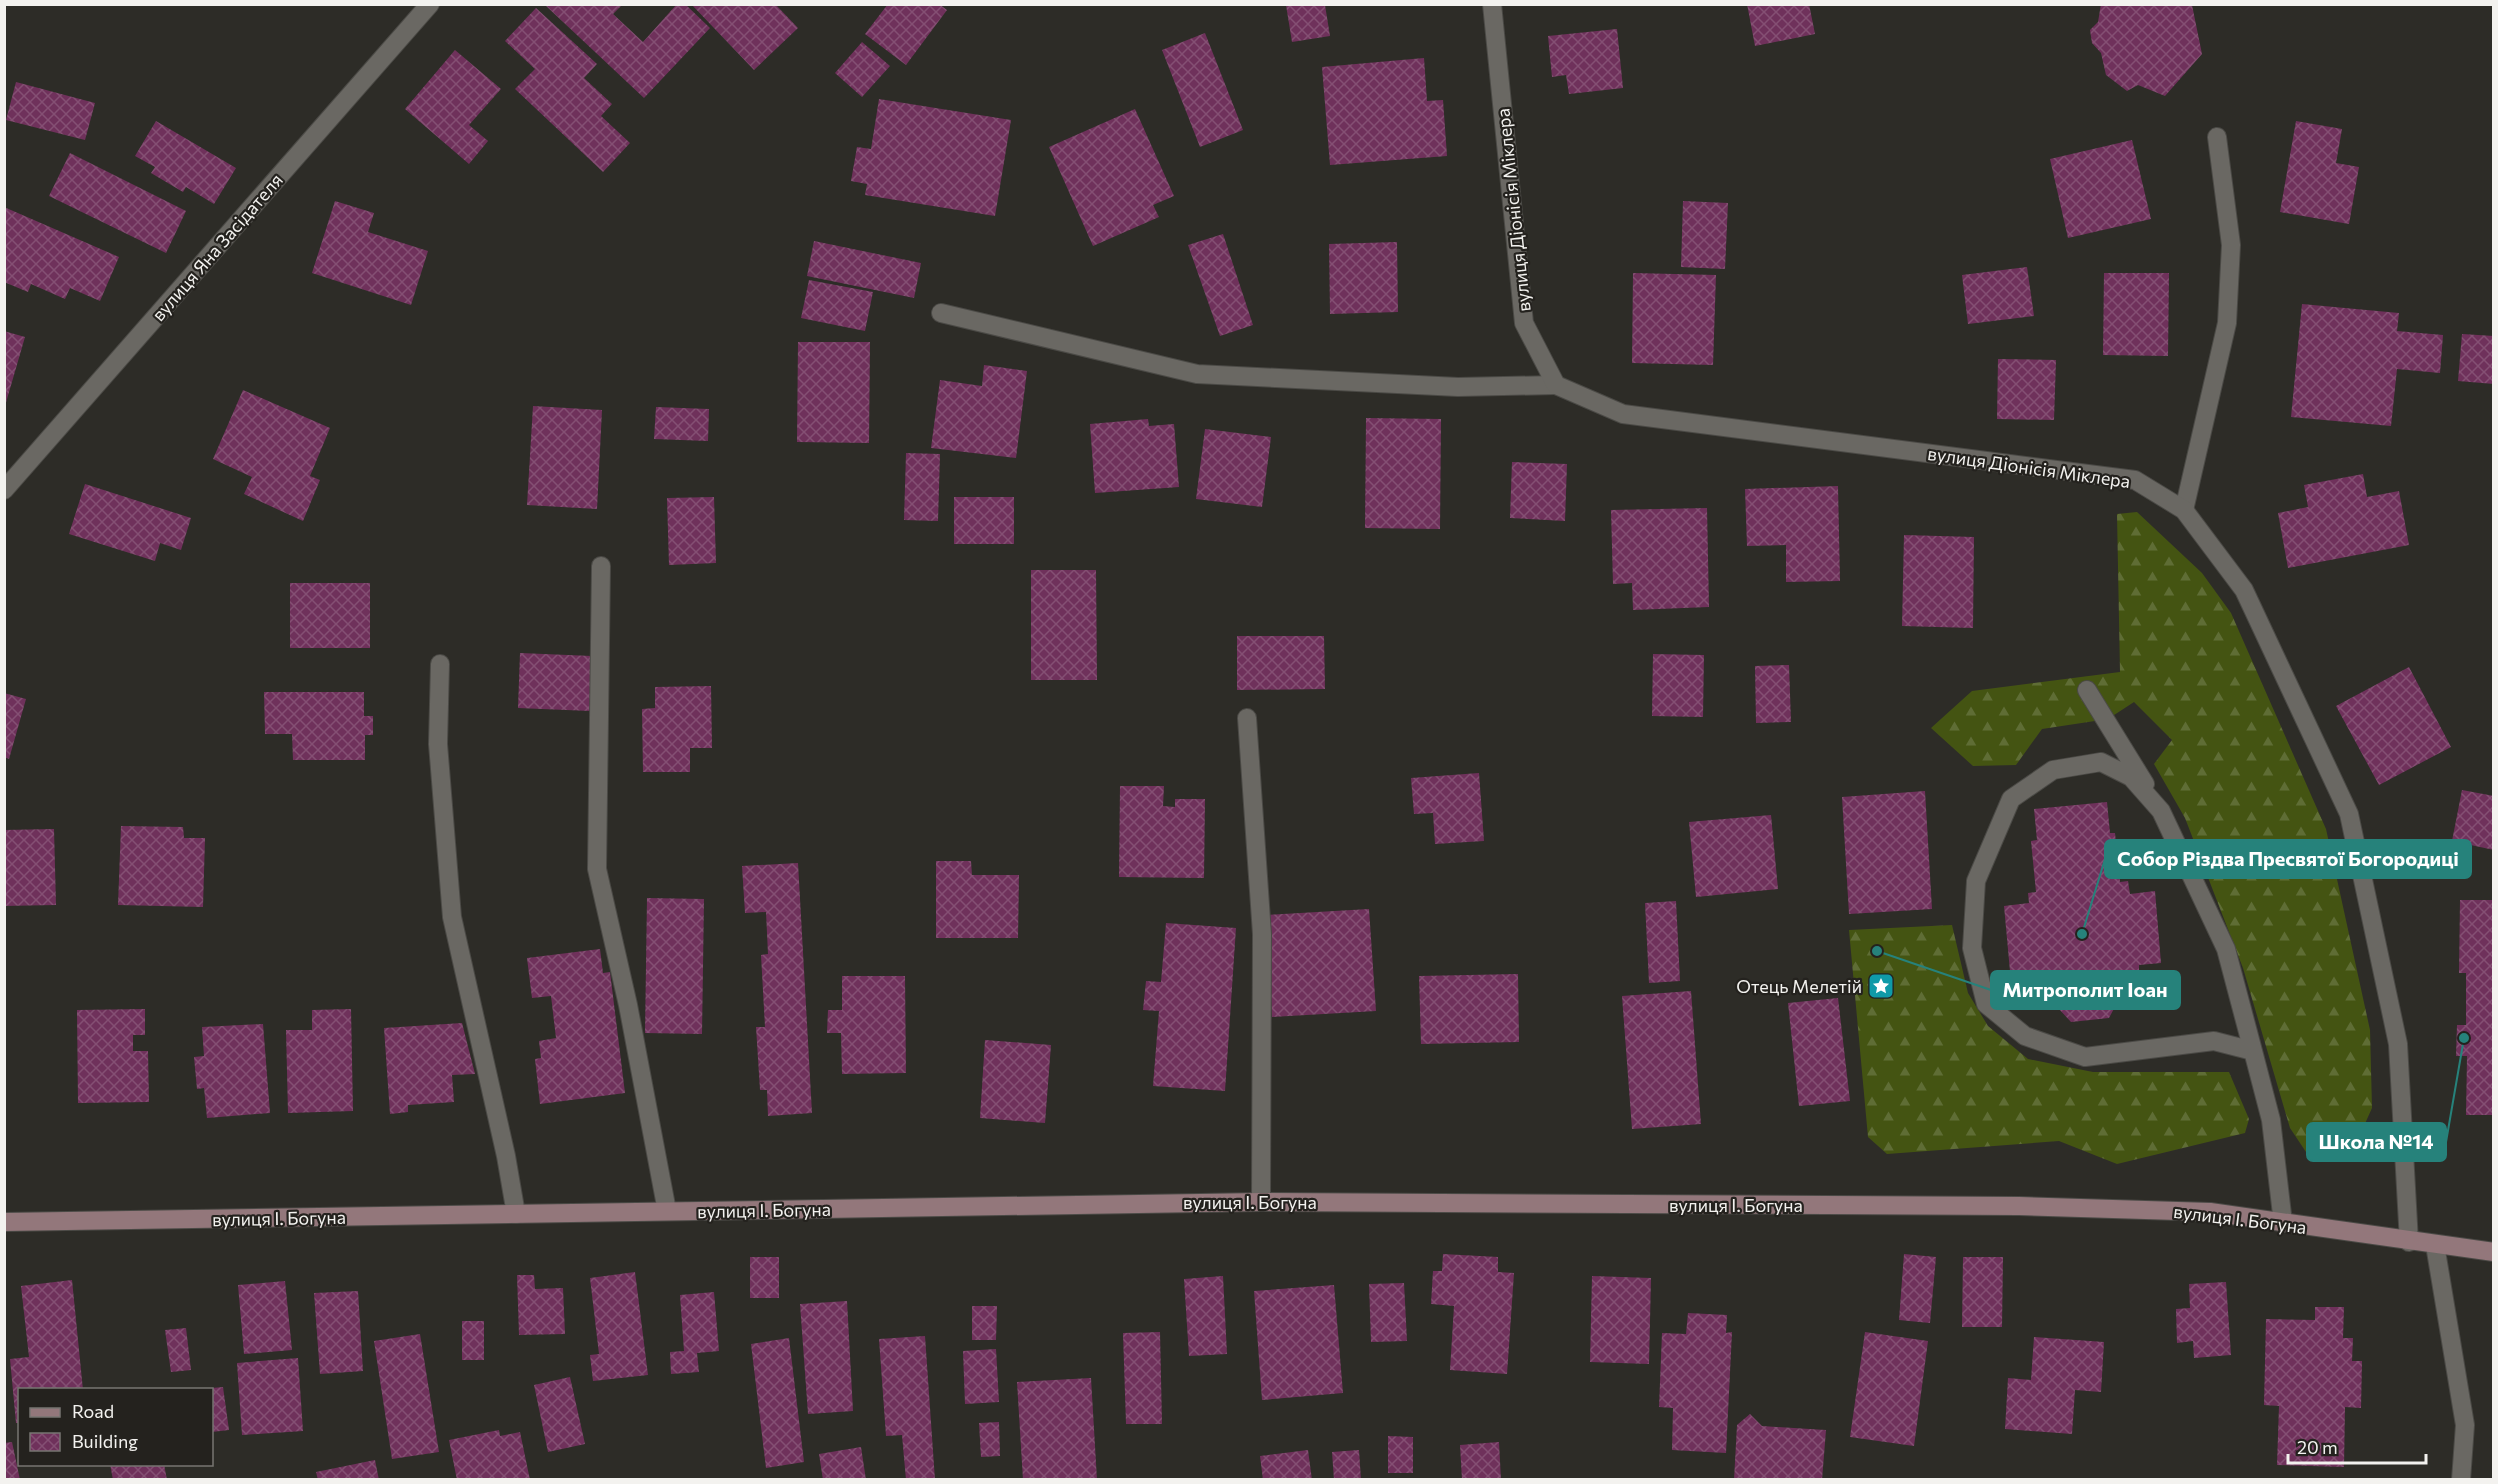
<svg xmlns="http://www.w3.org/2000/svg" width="2498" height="1484" viewBox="0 0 2498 1484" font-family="Commissioner,sans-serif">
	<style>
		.forest { fill: url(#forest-firs) }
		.building { fill: url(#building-cross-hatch) }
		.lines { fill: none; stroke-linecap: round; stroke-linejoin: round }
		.lane-casing { stroke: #4b4a46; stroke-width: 20 }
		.street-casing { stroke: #4b4a46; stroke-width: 20 }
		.secondary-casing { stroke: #4b4a46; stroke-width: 20 }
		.lane { stroke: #6a6863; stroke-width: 18 }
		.street { stroke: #6a6863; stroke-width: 18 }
		.secondary { stroke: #93777b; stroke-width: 18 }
		.labels { text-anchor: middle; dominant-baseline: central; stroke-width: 4.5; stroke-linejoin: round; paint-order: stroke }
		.street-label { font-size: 18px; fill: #f3f2ef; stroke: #24221e }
		.poi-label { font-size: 18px; fill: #f3f2ef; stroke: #24221e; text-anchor: end }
		.leader { fill: none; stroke: #26827b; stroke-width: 2 }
		.callout-dot { fill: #26827b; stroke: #24221e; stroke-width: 2 }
		.callout { fill: #26827b; stroke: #26827b; stroke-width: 2 }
		.callout-label { font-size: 20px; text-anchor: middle; font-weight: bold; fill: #fff }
	</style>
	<defs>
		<pattern id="forest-firs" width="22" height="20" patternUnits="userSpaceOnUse" patternTransform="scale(1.5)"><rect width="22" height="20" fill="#445412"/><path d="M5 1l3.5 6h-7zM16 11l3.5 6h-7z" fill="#5f6d35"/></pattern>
		<pattern id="building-cross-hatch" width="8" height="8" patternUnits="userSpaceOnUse" patternTransform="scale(1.5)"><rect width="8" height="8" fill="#6f315b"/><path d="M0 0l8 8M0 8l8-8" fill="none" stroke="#844f73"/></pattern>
	</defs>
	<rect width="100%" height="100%" fill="#2d2c27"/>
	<path class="forest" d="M2137,512L2202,573L2231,613L2326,829L2370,1030L2372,1108L2354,1148L2308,1155L2290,1128L2243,968L2185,818L2154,764L2172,740L2134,702L2108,719L2042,729L2016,765L1973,766L1931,728L1972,691L2120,672L2117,514Z
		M1952,925L1968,993L1988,1026L2028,1059L2093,1072H2229L2249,1119L2245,1133L2117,1164L2059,1141L1887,1154L1868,1137L1849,930Z"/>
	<path class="building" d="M677,4H685L710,28L644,98L545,5H622L613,14L643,42Z
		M888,4H939L947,10L906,65L865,34Z
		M1747,4H1809L1815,34L1755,46Z
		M2101,4L2192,5L2202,54L2165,96L2138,85L2127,91L2106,75L2101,53L2092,43L2090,30L2098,22Z
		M692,5H776L798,28L754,70Z
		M1286,5H1325L1330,36L1292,42Z
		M536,8L597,64L584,78L612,104L601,116L630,143L603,172L515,89L535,69L505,41Z
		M1617,29L1623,88L1569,94L1566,75L1552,77L1548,36Z
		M1205,33L1243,130L1200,147L1162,50Z
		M862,42L890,66L862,97L835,73Z
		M455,50L501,89L469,125L488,141L469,164L405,109Z
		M1424,58L1427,101L1443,100L1447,156L1330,165L1322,67Z
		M16,82L95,103L85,140L6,120Z
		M879,99L1011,120L995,216L865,195L867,184L851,181L857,147L871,149Z
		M1135,109L1174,196L1153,205L1159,217L1093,246L1049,147Z
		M156,121L236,168L214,204L186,187L183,192L151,173L155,167L135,156Z
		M2296,121L2342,129L2336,163L2359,167L2349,224L2280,212Z
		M2132,140L2151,219L2068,238L2050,159Z
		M70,153L186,211L166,253L49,196Z
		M335,201L374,213L368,232L428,251L411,305L312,273Z
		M1683,201L1728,203L1725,269L1681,267Z
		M4,207L119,257L100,301L70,288L65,299L31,284L28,292L4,282Z
		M1223,234L1253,325L1220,336L1188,245Z
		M814,241L921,263L914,298L807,276Z
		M1397,242L1398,312L1330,314L1329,244Z
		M2027,267L2034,316L1968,324L1962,275Z
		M1633,273L1716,275L1713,365L1632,363Z
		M2104,273H2169L2168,356L2103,355Z
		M809,280L873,292L865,331L801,318Z
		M2302,304L2399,313L2397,331L2443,335L2440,373L2397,369L2391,426L2291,417Z
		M4,331L25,337L5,406H4Z
		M2462,334L2494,336V384L2458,381Z
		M798,342H870L869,443L797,442Z
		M1998,359L2056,360L2054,420L1997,419Z
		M984,365L1027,371L1016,458L931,448L940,380L982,386Z
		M243,390L330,428L310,476L320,480L303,521L244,494L252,477L213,459Z
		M533,406L602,410L597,509L527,505Z
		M656,407L709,409L708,441L654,439Z
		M1366,418L1441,419L1440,529L1365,528Z
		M1148,419L1149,426L1174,424L1179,487L1095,493L1090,424Z
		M1205,429L1271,437L1262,507L1196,499Z
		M906,453L940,454L938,521L904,520Z
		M1512,462L1567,464L1565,521L1510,518Z
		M2363,474L2367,497L2399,491L2409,545L2288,568L2278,513L2308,507L2304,485Z
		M85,484L191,518L181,550L160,543L155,561L69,534Z
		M1838,486L1840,581L1786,582V545L1747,546L1745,489Z
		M714,497L716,563L669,565L667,498Z
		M954,497H1014V544H954Z
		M1707,508L1709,607L1633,610L1632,583L1613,584L1611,510Z
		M1904,535L1974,537L1973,628L1902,626Z
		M1031,570H1096L1097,680H1031Z
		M290,583H370V648H290Z
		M1237,636H1324L1325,689L1237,690Z
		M520,653L592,656L590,711L518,708Z
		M1653,654L1704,655L1703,717L1652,716Z
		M1789,665L1791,722L1756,723L1755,666Z
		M2409,667L2451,747L2379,785L2336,706Z
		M711,686L712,748H690V772H643L642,709L655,708V687Z
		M264,692H364V716H373V735H365V760H293L292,734H265Z
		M4,693L26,699L9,759L4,757Z
		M1479,773L1484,841L1435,844L1433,813L1414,814L1411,778Z
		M1120,786H1164L1163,806L1175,807V799H1205L1204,878L1119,877Z
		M2462,790L2494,796V850L2452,841Z
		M1925,791L1932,909L1849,914L1842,797Z
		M2107,802L2110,833H2115L2120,882L2128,881L2130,894L2155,891L2161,963L2139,965V976H2133L2135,999L2118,1001L2109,1018L2071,1022L2058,1008L2037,1010L2035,993H2032L2030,980L2011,982L2004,906L2029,903L2028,893L2036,892L2031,841L2037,840L2034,809Z
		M1771,815L1778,889L1696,897L1689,822Z
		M121,826L183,827L184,838H205L203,907L118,905Z
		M54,829L56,905L4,906V830Z
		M936,861H971L972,875H1019L1018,938H936Z
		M798,863L812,1113L768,1116L767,1090H760L756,1027H765L761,955L768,954L766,912L745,913L742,866Z
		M647,898L704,899L702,1034L645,1033Z
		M2460,900H2494V1115H2466L2467,1056H2456L2457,1025H2466V973H2459Z
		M1676,901L1680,981L1649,983L1645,903Z
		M1369,909L1376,1011L1272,1017L1266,915Z
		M1166,923L1236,928L1225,1091L1153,1086L1159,1011L1143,1010L1146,981L1161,982Z
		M600,949L603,973L610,972L625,1093L540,1104L535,1059L541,1058L539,1041L556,1038L551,996L532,998L527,958Z
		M1518,974L1519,1042L1421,1044L1419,976Z
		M842,976H905L906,1073L842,1074L841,1033H827L828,1010H842Z
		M1691,991L1701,1124L1632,1129L1622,996Z
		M1838,998L1850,1101L1799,1106L1788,1003Z
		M145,1009V1035H133V1051H148L149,1102L78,1103L77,1010Z
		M351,1009L353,1111L288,1113L286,1030H312V1010Z
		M462,1023L475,1074L452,1075L454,1102L408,1105V1112L390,1114L384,1028Z
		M263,1024L270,1113L207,1118L204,1088L197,1089L194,1057L204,1056L202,1027Z
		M985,1040L1051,1045L1045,1123L980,1118Z
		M1443,1254L1498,1257V1272L1514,1273L1507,1374L1450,1370L1454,1306L1431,1304L1433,1271H1442Z
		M1904,1254L1936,1257L1930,1323L1899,1320Z
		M750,1257H779V1298H750Z
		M1963,1257H2003L2002,1327H1962Z
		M635,1272L648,1375L593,1381L590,1355L599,1354L590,1278Z
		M517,1275H534L535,1289L563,1288L565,1334L519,1335Z
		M1223,1276L1227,1354L1189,1356L1184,1279Z
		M1592,1276L1651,1278L1649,1364L1590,1362Z
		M72,1280L83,1390H20V1423H16L10,1359L29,1357L21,1286Z
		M285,1281L292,1350L244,1354L238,1285Z
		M2226,1282L2231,1355L2194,1358L2193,1341L2177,1343L2176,1309L2190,1308L2189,1284Z
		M1404,1283L1407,1341L1371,1342L1369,1284Z
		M1334,1285L1343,1393L1262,1400L1254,1291Z
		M358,1291L363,1371L320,1374L314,1293Z
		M714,1292L719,1351L697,1353L699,1372L671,1374L670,1352L684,1351L680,1295Z
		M847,1301L853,1411L808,1414L800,1304Z
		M972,1306H997L996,1340H972Z
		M2315,1307H2344L2343,1338H2353L2352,1361H2362L2361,1408L2345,1407L2344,1467L2277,1465L2279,1406L2264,1405L2266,1319L2315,1320Z
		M1688,1313L1727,1315L1726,1333L1732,1332L1726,1453L1672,1450L1673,1408L1659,1407L1662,1333L1686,1334Z
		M462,1321H484V1360H462Z
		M186,1328L191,1370L171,1372L165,1330Z
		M1160,1332L1162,1424H1126L1123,1333Z
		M1865,1332L1928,1341L1914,1446L1850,1437Z
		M420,1334L439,1452L392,1459L374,1341Z
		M925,1336L935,1480H906L902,1435L886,1436L879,1339Z
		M2034,1337L2104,1342L2101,1392L2075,1390L2072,1434L2005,1429L2008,1378L2031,1380Z
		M789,1338L804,1462L766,1468L751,1344Z
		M996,1349L999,1402L965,1404L963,1351Z
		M298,1358L303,1431L242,1435L237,1363Z
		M570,1377L585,1444L548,1452L534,1385Z
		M1091,1378L1097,1480H1023L1017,1382Z
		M223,1387L229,1430L212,1432V1388Z
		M1750,1414L1762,1426L1826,1430L1822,1480H1734L1737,1425Z
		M999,1422L1000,1456L981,1457L979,1423Z
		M499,1430L500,1436L520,1432L530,1480H457L449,1440Z
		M1388,1436L1413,1437V1473H1388Z
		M12,1442L20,1480H4V1443Z
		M1499,1442L1501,1480H1462L1460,1445Z
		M861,1447L866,1480H823L819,1454Z
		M1308,1450L1312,1480H1263L1260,1456Z
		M1359,1450L1361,1480H1334L1332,1452Z
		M375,1460L379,1480H318L316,1472Z
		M110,1464H164L167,1480H113Z"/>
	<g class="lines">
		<g class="lane-casing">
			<path id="lane" d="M941,313L1197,374L1458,387L1556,385
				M2184,510L2227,323L2231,245L2217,137
				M601,566L597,869L628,1005L667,1211
				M440,664L438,744L452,917L506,1156L516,1214
				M2087,690L2145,784
				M1247,718L1262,934L1261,1202
				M2253,1051L2214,1041L2085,1057L2025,1036L1986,1004L1972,948L1976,881L2011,799L2053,770L2101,762L2131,777L2161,811L2226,949L2253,1051L2271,1120L2283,1223
				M2435,1245L2465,1425L2461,1480"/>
		</g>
		<g class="street-casing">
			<path id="street" d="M1492,4L1524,323L1556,385L1623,414L2135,480L2184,510L2244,590L2349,814L2398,1044L2409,1242
				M4,490L430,4"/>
		</g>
		<g class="secondary-casing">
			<path id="secondary" d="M4,1222L1261,1202L2019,1206L2210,1212L2494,1252"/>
		</g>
		<use href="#lane" class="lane"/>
		<use href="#street" class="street"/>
		<use href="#secondary" class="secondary"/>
	</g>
	<defs>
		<g id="sight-square" transform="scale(1.35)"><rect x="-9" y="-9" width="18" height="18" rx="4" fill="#0f9aa8" stroke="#24221e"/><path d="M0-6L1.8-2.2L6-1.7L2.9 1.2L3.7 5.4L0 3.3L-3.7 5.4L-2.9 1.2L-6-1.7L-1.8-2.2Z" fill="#fff"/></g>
	</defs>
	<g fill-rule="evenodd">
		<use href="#sight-square" x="1881" y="986"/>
	</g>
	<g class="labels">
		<g class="street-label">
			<text transform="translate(1513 210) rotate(-96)">вулиця Діонісія Міклера</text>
			<text transform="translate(217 247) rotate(-49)">вулиця Яна Засідателя</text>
			<text transform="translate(2029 467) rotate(8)">вулиця Діонісія Міклера</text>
			<text x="1250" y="1202">вулиця І. Богуна</text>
			<text x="1736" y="1205">вулиця І. Богуна</text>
			<text transform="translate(764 1210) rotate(-1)">вулиця І. Богуна</text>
			<text transform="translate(279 1218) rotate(-1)">вулиця І. Богуна</text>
			<text transform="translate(2240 1219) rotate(7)">вулиця І. Богуна</text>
		</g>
		<g class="poi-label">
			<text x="1862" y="986">Отець Мелетій</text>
		</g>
	</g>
	<path class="leader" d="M2082 934L2105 859M1877 951L1991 990M2464 1038L2446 1142"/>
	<g class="callout-dot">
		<circle cx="2082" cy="934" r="6"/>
		<circle cx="1877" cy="951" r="6"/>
		<circle cx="2464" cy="1038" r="6"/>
	</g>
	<g class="callout">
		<rect x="2105" y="840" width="366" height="38" rx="6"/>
		<rect x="1991" y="971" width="189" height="38" rx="6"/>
		<rect x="2307" y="1123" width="139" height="38" rx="6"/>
	</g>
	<g class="callout-label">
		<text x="2288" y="866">Собор Різдва Пресвятої Богородиці</text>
		<text x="2085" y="997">Митрополит Іоан</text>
		<text x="2376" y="1149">Школа №14</text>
	</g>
	<rect width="2498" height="1484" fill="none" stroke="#f3f2ef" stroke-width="12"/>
	<rect x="18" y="1388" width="195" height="78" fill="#24221e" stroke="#777572" stroke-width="1.5"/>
	<rect x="30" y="1408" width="30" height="9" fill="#93777b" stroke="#777572" stroke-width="1.5"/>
	<text x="72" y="1418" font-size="18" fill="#f3f2ef">Road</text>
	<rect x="30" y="1433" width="30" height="18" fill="url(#building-cross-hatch)" stroke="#777572" stroke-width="1.5"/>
	<text x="72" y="1448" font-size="18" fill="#f3f2ef">Building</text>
	<path d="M2288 1454v9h138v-9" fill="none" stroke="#f3f2ef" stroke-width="3"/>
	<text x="2297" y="1454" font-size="18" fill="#f3f2ef" stroke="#24221e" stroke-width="4.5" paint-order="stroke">20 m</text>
</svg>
